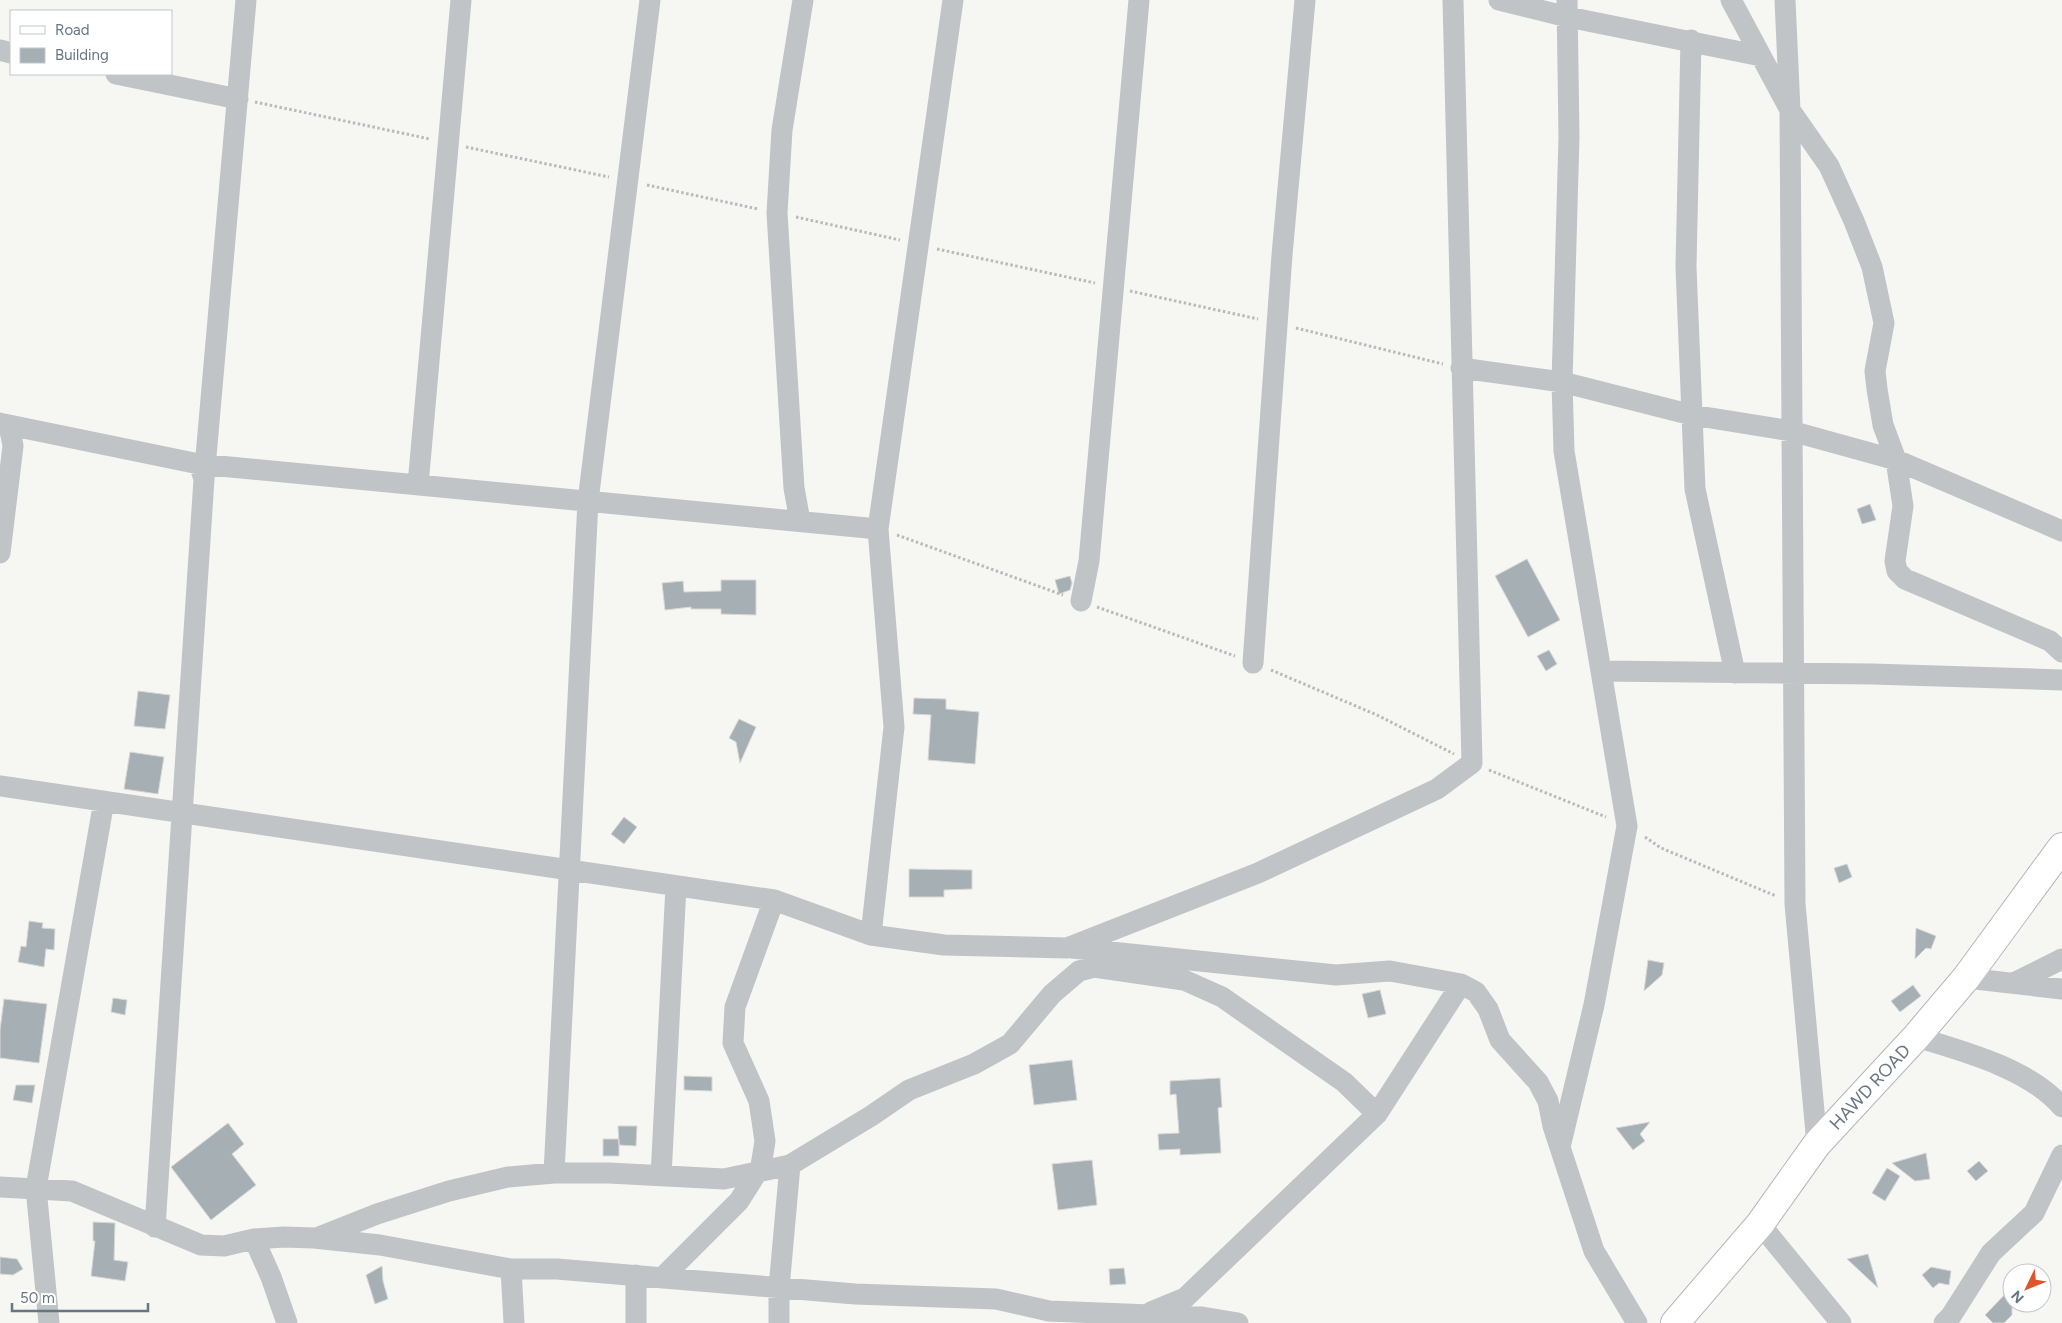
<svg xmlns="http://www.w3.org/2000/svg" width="2062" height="1323" viewBox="0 0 2062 1323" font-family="Figtree,sans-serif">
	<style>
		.building { fill: #a6afb4; stroke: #d8d8d6 }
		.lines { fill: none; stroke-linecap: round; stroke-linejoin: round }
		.secondary-casing { stroke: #b2b7bc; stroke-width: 30 }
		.path { stroke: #b8bbbd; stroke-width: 3; stroke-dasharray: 2.5 2.5; stroke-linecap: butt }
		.street { stroke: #c0c4c7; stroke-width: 21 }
		.secondary { stroke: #fff; stroke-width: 28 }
		.labels { text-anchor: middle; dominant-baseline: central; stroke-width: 5; stroke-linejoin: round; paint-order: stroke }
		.street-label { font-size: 18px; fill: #667683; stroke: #fff }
	</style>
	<rect width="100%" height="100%" fill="#f6f6f3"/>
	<path class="building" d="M1870,504L1876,520L1862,524L1857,509Z
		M1527,559L1560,620L1528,637L1495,576Z
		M1070,576L1072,583L1070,590L1059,594L1055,580Z
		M721,580H756V615L721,614V609H691V607L665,610L662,583L683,581L684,592L721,591Z
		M1549,650L1557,664L1546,671L1537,656Z
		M138,691L170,695L165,729L134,726Z
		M914,698L946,699V709L979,712L975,764L928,760L931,715L913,714Z
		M739,719L756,727L740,763L736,742L729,738Z
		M130,752L164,757L158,794L124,789Z
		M624,817L637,827L624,844L611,834Z
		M1847,864L1852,877L1839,883L1834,868Z
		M909,869L972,870V889L944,890V897H909Z
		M29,921L43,923L42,928L55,929L54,950L46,949L44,967L18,962L21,946L26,947Z
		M1916,928L1936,936L1931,949L1926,948L1915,959Z
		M1648,960L1664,963L1662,975L1644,991Z
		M1913,985L1921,996L1900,1012L1891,1001Z
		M1380,990L1386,1014L1368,1018L1362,994Z
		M113,998L127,1000L125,1015L111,1012Z
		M4,999L47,1004L39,1063L0,1058V1030Z
		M1072,1060L1077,1100L1034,1105L1029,1065Z
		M684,1076L712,1077V1091L684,1090Z
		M1220,1078L1222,1107L1218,1108L1221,1153L1180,1155V1149L1159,1150L1158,1134L1179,1133L1176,1094L1170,1095V1081Z
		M16,1085H35L32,1103L13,1100Z
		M1650,1122L1640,1134L1645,1141L1633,1150L1616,1128Z
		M228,1123L244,1144L232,1154L256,1185L211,1220L171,1167Z
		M618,1126H637L636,1146L619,1145Z
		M603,1139H619V1156H603Z
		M1926,1153L1930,1179L1915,1181L1892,1163Z
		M1092,1160L1097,1205L1058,1210L1052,1164Z
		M1979,1161L1988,1171L1976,1181L1967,1171Z
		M1887,1168L1900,1176L1885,1201L1872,1193Z
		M93,1222L115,1223L114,1260L128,1262L125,1281L91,1276L95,1241H93Z
		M1868,1254L1878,1288L1847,1259Z
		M0,1257L17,1259L23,1269L13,1275L0,1274Z
		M382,1266L383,1281L388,1299L375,1304L366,1275Z
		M1931,1267L1951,1271L1949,1285L1939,1283L1933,1288L1922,1275Z
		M1124,1268L1126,1284L1110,1285L1109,1269Z
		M2012,1287V1315L2004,1323H1993L1985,1315Z"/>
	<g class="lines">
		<g class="secondary-casing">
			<path id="secondary" d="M1675,1323L1760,1224L1817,1144L1916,1037L1966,978L2062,847"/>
		</g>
		<path class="path" d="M255,102L430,139
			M466,147L609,177
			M647,185L758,209
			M796,217L900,240
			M937,249L1095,283
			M1130,291L1258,319
			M1296,328L1443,364
			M897,535L1063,595
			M1097,607L1235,656
			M1271,670L1377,715L1454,754
			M1489,770L1606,817
			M1645,837L1661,848L1776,896"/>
		<path class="street" d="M1499,0L1568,17L1761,56
			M1731,0L1790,110L1829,166L1854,221L1872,267L1884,323L1875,371L1877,389L1883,425L1896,460L1903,506L1895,561L1897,571L1905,579L2050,641L2062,652
			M1785,0L1790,110L1795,904L1817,1144
			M1691,40L1686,267L1695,489L1735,673
			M0,50L11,53
			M116,74L238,99
			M1461,368L1562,382L1692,415L1791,431L1896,460L2062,531
			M0,423C11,425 11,436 13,446L0,553
			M4,424L199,464L204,479L155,1227
			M199,464L878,529
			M204,479L246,0
			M418,485L461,0
			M800,521L794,488L777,213L782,130L803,0
			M1081,601L1089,561L1139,0
			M1253,663L1282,255L1305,0
			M1601,671L1872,674L2062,680
			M0,786L774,900L871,935L944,945L1067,948L1258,873L1437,789L1472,763L1453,0
			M871,935L894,727L878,529L953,0
			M1072,948L1336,975L1390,971L1461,984L1476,992L1488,1009L1500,1040L1538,1082L1548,1101L1553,1126L1594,1251L1637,1323
			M1966,978L2062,989
			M2014,983L2062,959
			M1916,1037C1963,1051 2030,1069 2062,1107
			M1560,1147L1594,1005L1627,826L1564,451L1562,382L1569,137L1567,0
			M554,1173L588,501L650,0
			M661,1176L676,886
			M0,1187L72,1191L201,1245L224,1246L254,1239L284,1237L314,1238L380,1245L511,1269H557L855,1294L996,1299L1049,1311L1202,1317L1238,1323
			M1760,1224L1841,1323
			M319,1237L377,1214L449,1191L508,1177L554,1173H609L724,1179L790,1165L871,1116L909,1090L974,1064L1010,1044L1052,994L1079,971L1094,967L1184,980L1222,997L1344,1082L1377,1114
			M254,1239L271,1277L287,1323
			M511,1269L514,1323
			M636,1275V1323
			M662,1278L739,1201L761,1166L765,1141L759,1101L733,1043L735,1007L774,900
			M1151,1312L1185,1298L1377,1114L1461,984
			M49,1323L36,1188L104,801
			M779,1323V1288L790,1165
			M1944,1323L1951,1316L1991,1253L2034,1213L2062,1155"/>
		<use href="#secondary" class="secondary"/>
	</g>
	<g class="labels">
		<g class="street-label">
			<text transform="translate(1870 1087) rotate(-47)">HAWD ROAD</text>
		</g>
	</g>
	<rect x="10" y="10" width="162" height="65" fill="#ffffff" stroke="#c2c8cd"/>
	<rect x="20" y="26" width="25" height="8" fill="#ffffff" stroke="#c2c8cd"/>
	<text x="55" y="35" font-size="15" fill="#667683">Road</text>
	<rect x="20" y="48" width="25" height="15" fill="#a6afb4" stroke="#c2c8cd"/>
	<text x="55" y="60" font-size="15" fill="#667683">Building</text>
	<g transform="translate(2027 1288) rotate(227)"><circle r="24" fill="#ffffff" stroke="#c2c8cd"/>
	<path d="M0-4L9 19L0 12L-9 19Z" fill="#de542c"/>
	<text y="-8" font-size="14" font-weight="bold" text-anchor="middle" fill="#667683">N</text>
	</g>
	<path d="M12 1303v8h136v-8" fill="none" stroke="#667683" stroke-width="2.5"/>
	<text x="20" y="1303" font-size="15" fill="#667683" stroke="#ffffff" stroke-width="4" paint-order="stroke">50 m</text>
</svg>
